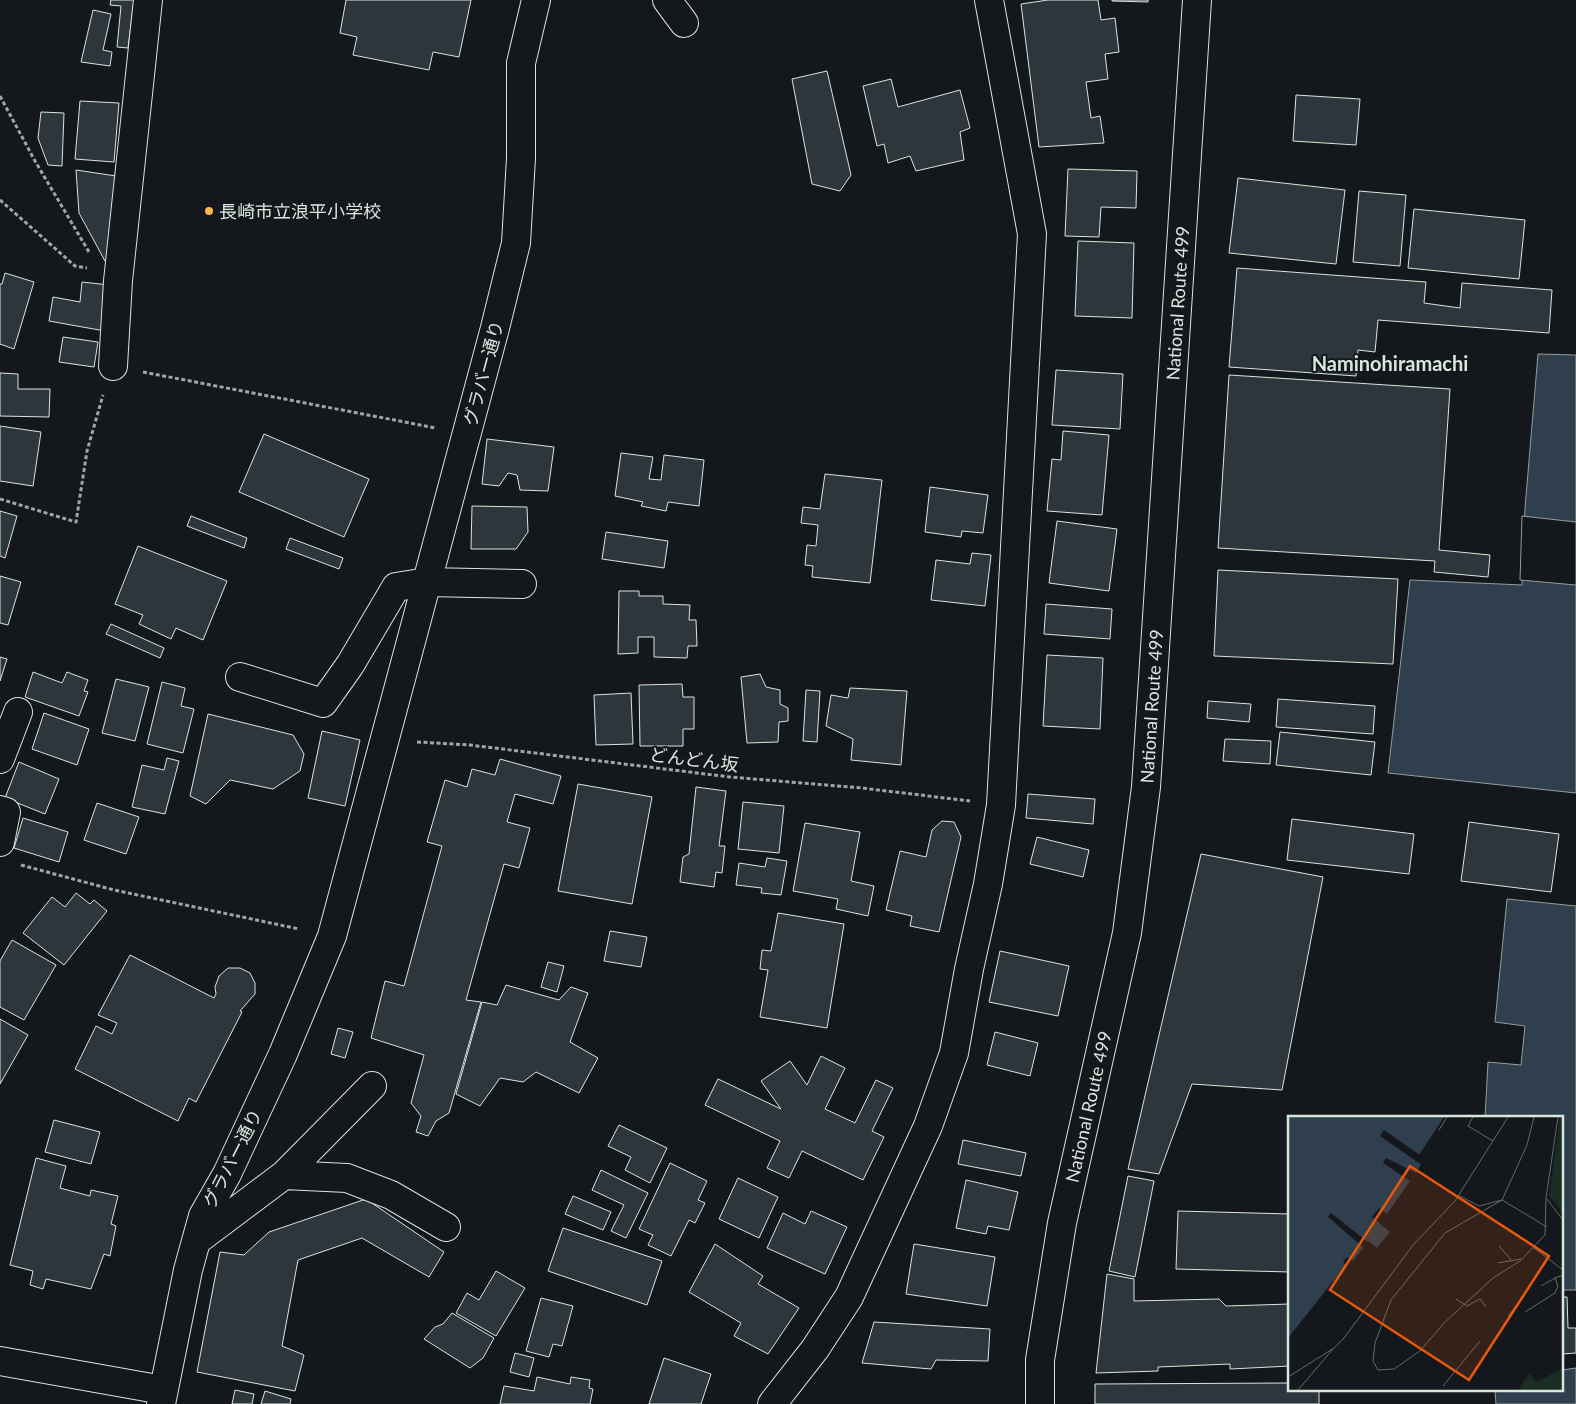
<svg xmlns="http://www.w3.org/2000/svg" width="1576" height="1404" viewBox="0 0 1576 1404" font-family="Lato,'Noto Sans JP',sans-serif">
	<style>
		.water { fill: #2f3f4d; stroke: #939e99 }
		.pier { fill: #14181c; stroke: #939e99 }
		.building { fill: #2c363c; stroke: #d8e6dc }
		.lines { fill: none; stroke-linecap: round; stroke-linejoin: round }
		.minor-casing { stroke: #d8e6dc; stroke-width: 30 }
		.trunk-casing { stroke: #d8e6dc; stroke-width: 30 }
		.path { stroke: #9da8a2; stroke-width: 3; stroke-dasharray: 4 2.5; stroke-linecap: butt }
		.minor { stroke: #14181c; stroke-width: 28 }
		.trunk { stroke: #14181c; stroke-width: 28 }
		.poi-dot { fill: #ffb74d; stroke: #14181c; stroke-width: 2 }
		.labels { text-anchor: middle; dominant-baseline: central; stroke-width: 4; stroke-linejoin: round; paint-order: stroke }
		.poi-label { font-size: 18px; fill: #d8e6dc; stroke: #14181c; text-anchor: start }
		.street-label { font-size: 18px; fill: #d8e6dc; stroke: #14181c }
		.quarter-label { font-size: 20px; font-weight: bold; fill: #d8e6dc; stroke: #14181c }
		.inset-road { fill: none; stroke: #626a69; stroke-width: 1 }
		.view { fill: #e8590c; fill-opacity: 0.15; stroke: #e8590c; stroke-width: 2.5 }
		.inset-edge { fill: none; stroke: #d8e6dc; stroke-width: 2.5 }
	</style>
	<rect width="100%" height="100%" fill="#14181c"/>
	<path class="water" d="M1538,354L1576,355V793L1388,773L1410,580L1522,585L1525,508Z
		M1507,899L1576,906V1290H1562V1118H1485L1488,1062L1521,1065L1525,1026L1495,1022Z
		M1576,1368V1404H1496L1495,1390H1562V1370Z"/>
	<path class="pier" d="M1522,516L1576,522V585L1520,580Z"/>
	<path class="building" d="M111,0H134L128,48L117,47L121,6L110,5Z
		M346,0H471L459,57L433,52L429,70L353,55L357,37L340,33Z
		M1048,0H1098L1101,20L1115,18L1119,52L1105,54L1108,79L1086,82L1091,118L1100,116L1104,143L1039,147L1021,4Z
		M1112,0H1148V2L1112,1Z
		M93,10L111,14L103,50L112,52L110,66L81,62Z
		M827,71L851,175L840,191L812,184L792,79Z
		M891,79L898,107L960,90L970,128L960,132L964,160L916,171L910,156L888,163L884,144L877,146L863,86Z
		M1296,95L1360,99L1356,145L1293,141Z
		M80,101L119,103L114,162L75,159Z
		M41,112L64,113L62,166L48,165L38,138Z
		M1068,169L1137,171L1136,208L1101,207L1099,237L1065,236Z
		M76,170L116,176L108,261H105L79,213Z
		M1238,178L1345,190L1336,264L1229,253Z
		M1359,191L1406,195L1400,266L1353,262Z
		M1414,209L1525,220L1519,279L1408,268Z
		M1078,241L1134,243L1132,318L1075,316Z
		M1237,268L1426,282L1424,303L1460,308L1462,283L1552,290L1549,333L1378,320L1375,352L1358,350L1356,376L1229,367Z
		M5,273L34,282L14,349L0,344V284H2Z
		M82,282L109,285L105,331L49,321L53,297L80,302Z
		M63,337L98,342L94,367L59,362Z
		M1056,370L1123,374L1120,429L1052,425Z
		M0,373L18,374V389H50L49,417L0,416Z
		M1229,375L1450,389L1439,550L1490,555L1488,577L1434,572L1435,561L1218,548Z
		M0,426L41,432L33,486L0,481Z
		M1063,431L1109,435L1102,515L1047,511L1052,459L1061,460Z
		M264,434L369,479L344,537L239,492Z
		M487,439L554,447L548,491L520,490L517,475L508,473L499,486L482,484Z
		M621,453L653,457L649,479L661,480L664,455L704,460L699,506L668,502L666,511L641,506L643,502L615,496Z
		M825,474L882,480L870,583L812,577L813,566L805,565L807,545L816,546L818,525L801,523L803,507L820,509Z
		M930,487L988,495L983,533L962,531L961,537L925,532Z
		M472,506L527,507L528,532L516,549H471Z
		M0,511L17,516L5,558L0,556Z
		M191,516L247,538L244,548L187,526Z
		M1057,521L1117,529L1109,591L1049,583Z
		M606,532L668,541L664,568L602,559Z
		M290,538L343,558L339,569L286,549Z
		M138,546L227,581L203,640L176,628L171,639L139,624L143,615L115,604Z
		M972,553L991,555L985,606L931,600L936,560L970,564Z
		M1218,570L1398,579L1393,664L1214,656Z
		M0,576L21,582L8,625L0,623Z
		M619,591H639V596H663V604L690,605L689,620H696L697,646H688L687,658L654,657V637H638V653L618,654Z
		M1046,604L1112,609L1110,639L1044,634Z
		M111,624L164,648L160,658L106,634Z
		M1047,655L1103,658L1100,729L1043,726Z
		M0,657L7,659L0,681Z
		M33,672L62,683L67,672L88,680L84,691L88,692L79,716L25,697Z
		M760,674L766,687L780,690V704L788,708V721L779,722L778,742L747,743L741,677Z
		M116,679L149,687L135,741L102,733Z
		M162,682L185,688L181,706L194,709L183,753L147,744Z
		M682,684L683,697H694V729H683V746H640L639,685Z
		M850,688L907,691L901,765L851,760L853,739L826,726L831,695L848,698Z
		M806,690L820,691L817,742L803,741Z
		M631,693L633,744L596,745L594,695Z
		M1278,699L1375,706L1373,734L1276,727Z
		M1208,701L1251,704L1249,722L1207,718Z
		M44,713L89,729L77,765L32,749Z
		M208,714L293,735L304,754L300,771L273,789L230,780L206,804L190,796Z
		M322,731L360,740L345,806L308,798Z
		M1280,732L1375,742L1371,775L1276,765Z
		M1225,739L1271,741L1270,764L1223,761Z
		M167,758L179,761L165,814L132,807L142,765L164,770Z
		M500,759L561,776L553,804L515,794L507,822L530,828L519,868L504,864L466,1000L481,1002L449,1113L436,1121L428,1136L416,1132L421,1116L411,1103L424,1055L371,1038L385,981L404,986L442,846L427,842L445,780L467,787L472,769L495,775Z
		M19,762L59,779L45,814L5,798Z
		M578,784L652,797L632,904L558,891Z
		M696,787L726,791L719,846H725L722,873L716,872L714,887L680,882L683,857L689,854Z
		M1028,794L1095,799L1093,824L1026,818Z
		M743,802L784,806L779,853L738,849Z
		M97,803L139,817L126,854L84,840Z
		M23,818L68,832L59,862L14,848Z
		M1292,819L1414,834L1409,874L1287,860Z
		M942,821L954,822L961,837L939,932L910,926L912,916L886,910L900,851L926,857L932,830Z
		M1469,822L1559,834L1551,892L1461,881Z
		M805,823L860,832L851,881L874,886L868,916L836,909L838,899L793,891Z
		M1037,837L1089,850L1083,877L1030,864Z
		M1201,854L1323,877L1282,1090L1192,1084L1159,1174L1128,1169Z
		M767,858L787,861L781,895L761,893L762,888L736,885L739,863L765,867Z
		M76,893L90,904L94,900L107,911L64,965L23,933L52,897L65,907Z
		M778,913L844,924L827,1028L760,1017L768,970L760,969L762,950L771,951Z
		M610,931L647,937L641,967L604,961Z
		M12,940L56,965L24,1020L0,1007V961Z
		M1000,951L1069,966L1058,1016L989,1002Z
		M130,955L214,998L216,994L215,987L219,976L228,968H240L250,973L255,983V994L240,1011L242,1012L196,1102L189,1098L178,1121L75,1069L96,1026L112,1034L117,1023L98,1015Z
		M548,962L564,966L557,992L541,987Z
		M506,985L559,1000L571,987L588,993L570,1042L598,1058L579,1093L536,1072L523,1082L500,1078L480,1106L456,1094L482,1002L497,1005Z
		M0,1019L28,1035L0,1084Z
		M338,1028L353,1032L345,1058L331,1054Z
		M995,1032L1038,1043L1030,1076L987,1065Z
		M821,1056L845,1068L825,1109L855,1123L876,1080L893,1088L872,1131L884,1137L863,1180L802,1151L789,1178L767,1168L780,1141L705,1105L718,1079L781,1109L761,1081L790,1061L807,1085Z
		M54,1120L100,1132L91,1164L45,1152Z
		M619,1125L667,1148L650,1183L625,1170L631,1157L608,1146Z
		M963,1140L1026,1153L1021,1176L958,1164Z
		M36,1158L66,1166L60,1188L90,1196L91,1190L118,1196L111,1224L116,1226L110,1256L104,1254L91,1289L46,1279L43,1289L30,1285L33,1271L10,1265Z
		M670,1163L707,1181L698,1200L705,1203L695,1223L689,1220L671,1256L648,1245L653,1235L639,1229Z
		M601,1170L648,1193L626,1238L611,1231L624,1205L592,1190Z
		M1128,1176L1154,1181L1135,1277L1109,1271Z
		M738,1178L778,1197L759,1238L719,1219Z
		M966,1180L1018,1192L1009,1230L988,1226L986,1234L956,1228Z
		M573,1196L611,1212L603,1230L565,1214Z
		M366,1199L444,1252L429,1277L362,1238L298,1260L282,1346L304,1355L295,1391L197,1372L220,1252L244,1255L269,1232Z
		M811,1211L847,1227L825,1274L767,1248L783,1213L805,1224Z
		M1178,1211L1290,1214V1272L1176,1269Z
		M563,1228L662,1261L647,1305L548,1271Z
		M715,1244L763,1276L758,1284L799,1308L768,1354L734,1336L741,1323L689,1292Z
		M914,1244L995,1257L987,1306L906,1294Z
		M496,1271L525,1288L496,1336L456,1313L467,1293L479,1300Z
		M1107,1274L1134,1279V1301L1219,1299L1226,1306L1290,1304V1366L1230,1369V1364L1158,1367V1371L1096,1373Z
		M1562,1297H1567L1568,1328H1576V1353L1562,1354Z
		M541,1298L573,1306L562,1346L553,1344L549,1357L526,1351Z
		M452,1313L494,1338L483,1358L470,1368L424,1339L435,1327L443,1324Z
		M874,1322L990,1329L988,1361L936,1360L931,1369L862,1363Z
		M515,1353L534,1358L529,1377L510,1372Z
		M664,1358L711,1374L701,1404H649Z
		M537,1377L570,1384L571,1377L590,1380L589,1388L593,1389L590,1404H500L504,1386L534,1391Z
		M1290,1383V1390H1319V1404H1095V1384Z
		M235,1390L254,1394L252,1404H232Z
		M265,1391L291,1399L290,1404H261Z"/>
	<g class="lines">
		<g class="minor-casing">
			<path id="minor" d="M667,0L684,23
				M113,366L118,281L148,0
				M240,677L323,703L350,665L396,587L427,582L522,584
				M0,759L18,712
				M0,810L6,812L0,842
				M284,1175L347,1178L391,1195L446,1227
				M196,1241L284,1175L372,1086
				M0,1361L163,1390
				M161,1404L188,1270L203,1216L227,1174L283,1054L332,936L495,328L516,243L521,158V63L536,0
				M772,1404L815,1349L849,1297L928,1126L954,1053L969,969L988,884L1001,805L1032,234L989,0"/>
		</g>
		<g class="trunk-casing">
			<g id="trunk">
				<path id="s1" d="M1040,1404V1360L1062,1223L1127,933L1146,787L1197,0"/>
			</g>
		</g>
		<path class="path" d="M0,96L35,161L89,252
			M0,200L75,266L87,268
			M143,372L436,428
			M0,499L76,522L87,451L103,395
			M417,742L470,745L730,777L862,788L970,801
			M21,865L114,890L299,929"/>
		<use href="#minor" class="minor"/>
		<use href="#trunk" class="trunk"/>
	</g>
	<circle class="poi-dot" cx="209" cy="211" r="5"/>
	<g class="labels">
		<g class="poi-label">
			<text x="219" y="211">長崎市立浪平小学校</text>
		</g>
		<g class="street-label">
			<text stroke="none"><textPath href="#s1" startOffset="1112">National Route 499</textPath></text>
			<text transform="translate(483 373) rotate(-75)">グラバー通り</text>
			<text stroke="none"><textPath href="#s1" startOffset="708">National Route 499</textPath></text>
			<text transform="translate(694 759) rotate(7)">どんどん坂</text>
			<text stroke="none"><textPath href="#s1" startOffset="302">National Route 499</textPath></text>
			<text transform="translate(232 1158) rotate(-63)">グラバー通り</text>
		</g>
		<g class="quarter-label">
			<text x="1390" y="363">Naminohiramachi</text>
		</g>
	</g>
	<g transform="translate(1288 1116)">
		<rect width="275" height="275" fill="#14181c"/>
		<path d="M272,1H275V97L261,80ZM275,252V274H230L241,258L249,266Z" fill="#1a2d24"/>
		<path d="M0,1H156L127,45L133,48L128,57L98,42L95,47L122,65L99,98L91,92L84,101L102,116L89,132L80,125L65,145L59,141L55,146L58,149L0,222Z" fill="#2f3f4d"/>
		<path d="M96,14L132,39L128,45L92,20ZM43,97L81,127L76,132L40,101Z" fill="#14181c"/>
		<path class="inset-road" d="M185,1L180,10L205,25M246,1L239,29L214,84L157,117L103,184L87,227L85,245L90,254L106,253L132,235L156,207L205,162L232,145L257,119L258,82L270,1M151,14L159,1M170,79L191,90L214,84L259,111M259,83L275,104M211,130L223,144M246,132L275,154M210,147L233,143M253,170L267,162M168,183L179,190L192,183L198,191M237,196L267,177L270,170L267,162L275,159M220,200L230,188M0,261L46,232L56,222L125,129L167,85L220,1M155,270L192,225M10,274L45,233"/>
		<path class="view" d="M122,50L261,140L181,264L42,174Z"/>
		<rect width="275" height="275" class="inset-edge"/>
	</g>
</svg>
